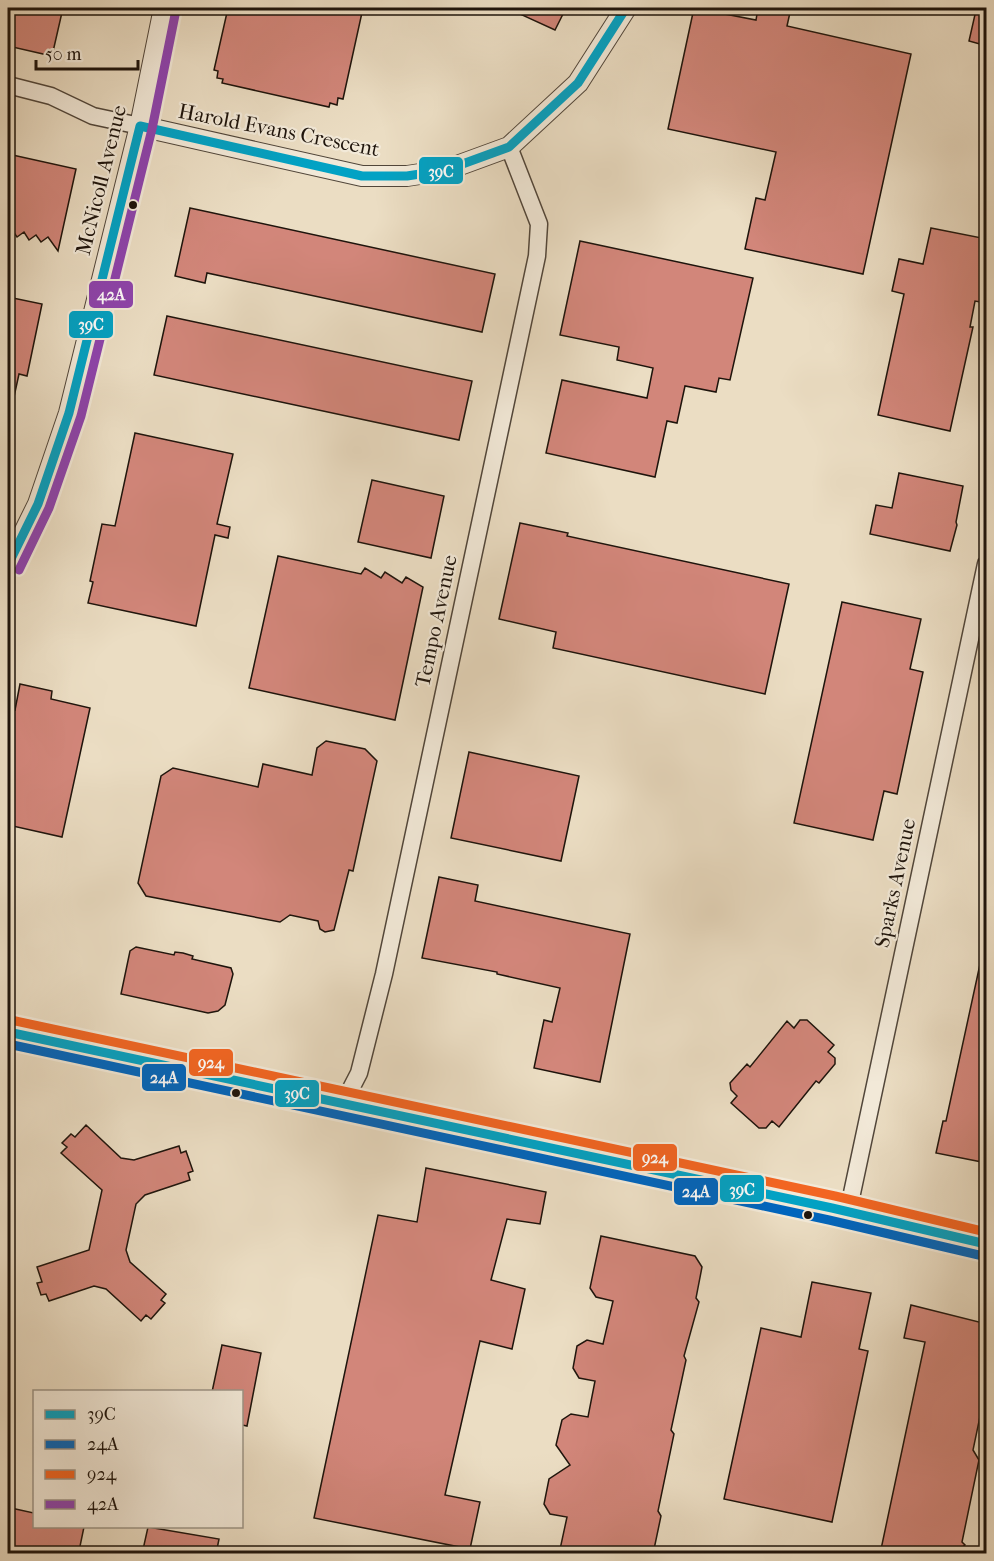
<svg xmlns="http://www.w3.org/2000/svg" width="994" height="1561" viewBox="0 0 994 1561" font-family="'IM FELL French Canon',serif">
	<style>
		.building { fill: #d2867a; stroke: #1e140c; stroke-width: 1.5 }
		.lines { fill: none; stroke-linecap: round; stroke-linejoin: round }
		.minor-casing { stroke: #51463a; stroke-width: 19 }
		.tertiary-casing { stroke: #51463a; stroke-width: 22 }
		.secondary-casing { stroke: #1e140c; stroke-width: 25 }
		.minor { stroke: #f2e9d8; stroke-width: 16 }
		.tertiary { stroke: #f2e9d8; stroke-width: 20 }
		.secondary { stroke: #f2e9d8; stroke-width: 22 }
		.bus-1-casing { stroke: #f2e9d8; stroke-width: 14 }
		.bus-2-casing { stroke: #f2e9d8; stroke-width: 14 }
		.bus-3-casing { stroke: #f2e9d8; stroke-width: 14 }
		.bus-4-casing { stroke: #f2e9d8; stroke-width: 14 }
		.bus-1 { stroke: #02a2c4; stroke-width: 9 }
		.bus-2 { stroke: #0065bd; stroke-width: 9 }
		.bus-3 { stroke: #f26522; stroke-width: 9 }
		.bus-4 { stroke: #8e44ad; stroke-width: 9 }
		.bus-dot { fill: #1e140c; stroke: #f2e9d8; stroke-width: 2 }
		.labels { text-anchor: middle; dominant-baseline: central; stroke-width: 4.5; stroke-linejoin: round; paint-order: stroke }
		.street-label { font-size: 21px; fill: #1e140c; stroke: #f2e9d8 }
		.line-badge { stroke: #f2e9d8; stroke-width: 2 }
		.badge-label { font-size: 16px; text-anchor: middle; font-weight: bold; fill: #fff }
	</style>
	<rect width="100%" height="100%" fill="#ebddc3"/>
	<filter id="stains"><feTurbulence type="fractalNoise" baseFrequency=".00333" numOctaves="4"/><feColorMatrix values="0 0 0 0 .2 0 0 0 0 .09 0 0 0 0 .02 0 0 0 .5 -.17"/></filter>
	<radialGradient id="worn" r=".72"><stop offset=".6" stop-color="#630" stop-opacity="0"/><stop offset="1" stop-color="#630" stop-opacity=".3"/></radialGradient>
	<path class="building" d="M8,8H63L52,56L8,46Z
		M228,8H363L343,99L338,98L337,105L330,103L329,107L222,83L223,79L217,78L218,71L214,70Z
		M507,8H566L555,30Z
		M694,8L756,20L758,8H791L787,26L911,54L863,274L745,249L756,198L765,200L776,152L668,129Z
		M976,10L987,12V46L969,41Z
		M8,154L76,169L58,251L48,237L41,242L36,235L29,240L24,232L17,237L8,224Z
		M190,208L495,274L482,332L207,273L205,283L175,276Z
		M931,228L987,239V303L975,301L970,327H973L950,431L878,415L904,294L892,291L899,259L923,264Z
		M580,241L753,278L730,380L719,378L716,392L685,386L677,423L667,421L655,477L546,453L562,380L647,398L653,368L617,360L619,347L560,335Z
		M8,297L42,304L27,376L19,374L12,406H8Z
		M167,316L472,381L459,440L154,375Z
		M135,433L233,454L217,524L230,527L228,538L215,535L196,626L88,603L93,582L90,581L102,524L115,526Z
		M899,473L963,486L956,522L957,525L950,551L870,534L876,505L892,508Z
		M372,480L444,496L431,558L358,542Z
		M520,523L568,533L567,536L789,584L765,694L553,648L556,632L499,619Z
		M278,556L361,574L365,568L381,578L385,572L402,583L406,577L423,587L395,720L249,688Z
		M842,602L921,619L910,669L923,672L897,794L884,791L873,840L794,823Z
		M20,684L52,691L51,699L90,708L62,837L8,825V708L15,710Z
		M326,741L365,749L377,761L353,871L349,870L334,930L325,932L320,929L318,921L290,915L280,922L146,896L138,883L161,776L173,768L258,787L263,764L312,775L317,748Z
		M469,752L579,776L561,861L451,838Z
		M439,877L478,885L475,901L630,934L600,1082L534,1068L544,1020L552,1022L560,988L497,974V972L422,958Z
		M136,947L174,955L175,952L183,953L193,956L192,959L231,968L233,974L225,1005L218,1011L208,1013L121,994L130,951Z
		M982,955L987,956V1163L936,1153L943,1121H946Z
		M800,1020H807L834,1045L828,1052L835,1058V1064L819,1083L816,1081L779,1127L772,1121L766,1128H759L731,1103L737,1096L731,1090L730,1083L747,1064L750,1067L787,1021L794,1028Z
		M86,1125L121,1158L134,1160L179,1146L181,1153L186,1151L193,1171L188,1173L190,1180L145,1195L136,1204L126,1250L130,1262L166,1294L161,1300L165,1303L151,1319L146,1315L141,1321L106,1289L94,1286L49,1301L46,1294L41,1295L37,1283L42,1282L37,1267L89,1250L102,1190L61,1153L67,1147L62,1143L71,1134L75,1137Z
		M426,1168L546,1192L540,1224L507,1219L491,1280L525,1289L512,1349L480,1341L445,1495L480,1502L470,1549L314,1518L378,1215L417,1222Z
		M601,1236L695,1256L702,1267L696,1298L699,1302L684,1356L686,1360L671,1430L674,1434L658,1511L661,1516L653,1554H559L567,1517L550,1514L544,1504L549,1479L570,1465L556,1445L562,1420L571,1414L588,1417L595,1381L579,1378L573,1368L577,1346L587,1340L603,1344L613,1301L596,1297L590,1288Z
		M812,1282L871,1293L859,1349L868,1351L832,1522L724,1499L761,1328L801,1337Z
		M911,1305L987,1324V1383L973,1450L979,1460L962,1542L965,1545L961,1548L960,1554H880L925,1342L904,1338Z
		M222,1345L261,1353L247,1426L242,1425V1392H212Z
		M11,1508L34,1513V1527H84L79,1551L75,1554H8V1525Z
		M148,1527L219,1539L216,1554H142Z"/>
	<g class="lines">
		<g class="minor-casing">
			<path id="minor" d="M8,85L51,96L93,116L140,126
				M343,1104L359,1073L384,974L537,256L539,224L509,147
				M848,1212L986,564"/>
		</g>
		<g class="tertiary-casing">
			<path id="tertiary" d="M140,126L362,176H407L446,170L509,147L578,83L626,8
				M8,565L38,504L69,413L140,126L164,8"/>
		</g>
		<g class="secondary-casing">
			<path id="secondary" d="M8,1032L832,1208L986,1244"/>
		</g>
		<use href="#minor" class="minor"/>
		<use href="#tertiary" class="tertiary"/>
		<use href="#secondary" class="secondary"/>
		<g class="bus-1-casing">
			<path id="bus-1" d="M8,565L38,504L69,413L140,126L362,176H407L446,170L509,147L578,83L626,8
				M8,1032L832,1208L986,1244"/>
		</g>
		<g class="bus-2-casing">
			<path id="bus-2" d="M8,1044L829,1220L983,1256"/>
		</g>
		<g class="bus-3-casing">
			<path id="bus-3" d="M11,1020L835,1196L986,1232"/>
		</g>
		<g class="bus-4-casing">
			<path id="bus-4" d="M19,570L49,508L81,416L152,129L176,10"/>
		</g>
		<use href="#bus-1" class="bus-1"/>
		<use href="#bus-2" class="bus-2"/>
		<use href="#bus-3" class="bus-3"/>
		<use href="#bus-4" class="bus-4"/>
	</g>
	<g class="bus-dot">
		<circle cx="133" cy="205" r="5"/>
		<circle cx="236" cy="1093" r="5"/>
		<circle cx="808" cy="1215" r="5"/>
	</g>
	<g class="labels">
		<g class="street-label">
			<text transform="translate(279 130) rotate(11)">Harold Evans Crescent</text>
			<text transform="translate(101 180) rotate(-76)">McNicoll Avenue</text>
			<text transform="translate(436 621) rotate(-78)">Tempo Avenue</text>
			<text transform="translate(895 883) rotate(-78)">Sparks Avenue</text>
		</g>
	</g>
	<g class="line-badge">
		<rect x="418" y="156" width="46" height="29" rx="6" fill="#02a2c4"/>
		<rect x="88" y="280" width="46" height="29" rx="6" fill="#8e44ad"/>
		<rect x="68" y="310" width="46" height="29" rx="6" fill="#02a2c4"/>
		<rect x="188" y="1048" width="46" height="29" rx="6" fill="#f26522"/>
		<rect x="141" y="1063" width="46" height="29" rx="6" fill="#0065bd"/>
		<rect x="274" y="1079" width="46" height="29" rx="6" fill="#02a2c4"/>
		<rect x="632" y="1143" width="46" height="29" rx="6" fill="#f26522"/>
		<rect x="719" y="1174" width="46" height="29" rx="6" fill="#02a2c4"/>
		<rect x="673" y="1177" width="46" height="29" rx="6" fill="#0065bd"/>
	</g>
	<g class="badge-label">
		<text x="441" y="177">39C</text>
		<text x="111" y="300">42A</text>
		<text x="91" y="330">39C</text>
		<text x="211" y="1068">924</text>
		<text x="164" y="1083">24A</text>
		<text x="297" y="1099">39C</text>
		<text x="655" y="1163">924</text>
		<text x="742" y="1195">39C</text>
		<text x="696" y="1197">24A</text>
	</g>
	<rect width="994" height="1561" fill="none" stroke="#ebddc3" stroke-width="30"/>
	<rect x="9" y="9" width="976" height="1543" fill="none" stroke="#1e140c" stroke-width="3"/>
	<rect x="15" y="15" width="964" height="1531" fill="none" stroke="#1e140c" stroke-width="1.5"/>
	<rect x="33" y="1390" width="210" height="138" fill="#f2e9d8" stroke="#9d9486" stroke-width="1.5"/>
	<rect x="45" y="1410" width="30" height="9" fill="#02a2c4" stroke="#9d9486" stroke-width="1.5"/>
	<text x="87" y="1420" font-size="18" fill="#1e140c">39C</text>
	<rect x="45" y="1440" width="30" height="9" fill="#0065bd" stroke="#9d9486" stroke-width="1.5"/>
	<text x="87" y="1450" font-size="18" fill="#1e140c">24A</text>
	<rect x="45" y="1470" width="30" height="9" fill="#f26522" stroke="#9d9486" stroke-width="1.5"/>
	<text x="87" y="1480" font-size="18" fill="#1e140c">924</text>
	<rect x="45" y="1500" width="30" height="9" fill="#8e44ad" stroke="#9d9486" stroke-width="1.5"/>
	<text x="87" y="1510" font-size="18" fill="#1e140c">42A</text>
	<path d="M36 60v9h102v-9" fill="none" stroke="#1e140c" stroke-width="3"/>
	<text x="45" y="60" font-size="18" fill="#1e140c" stroke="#f2e9d8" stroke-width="4.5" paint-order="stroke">50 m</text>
	<rect width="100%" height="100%" filter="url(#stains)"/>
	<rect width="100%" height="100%" fill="url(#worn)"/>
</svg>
